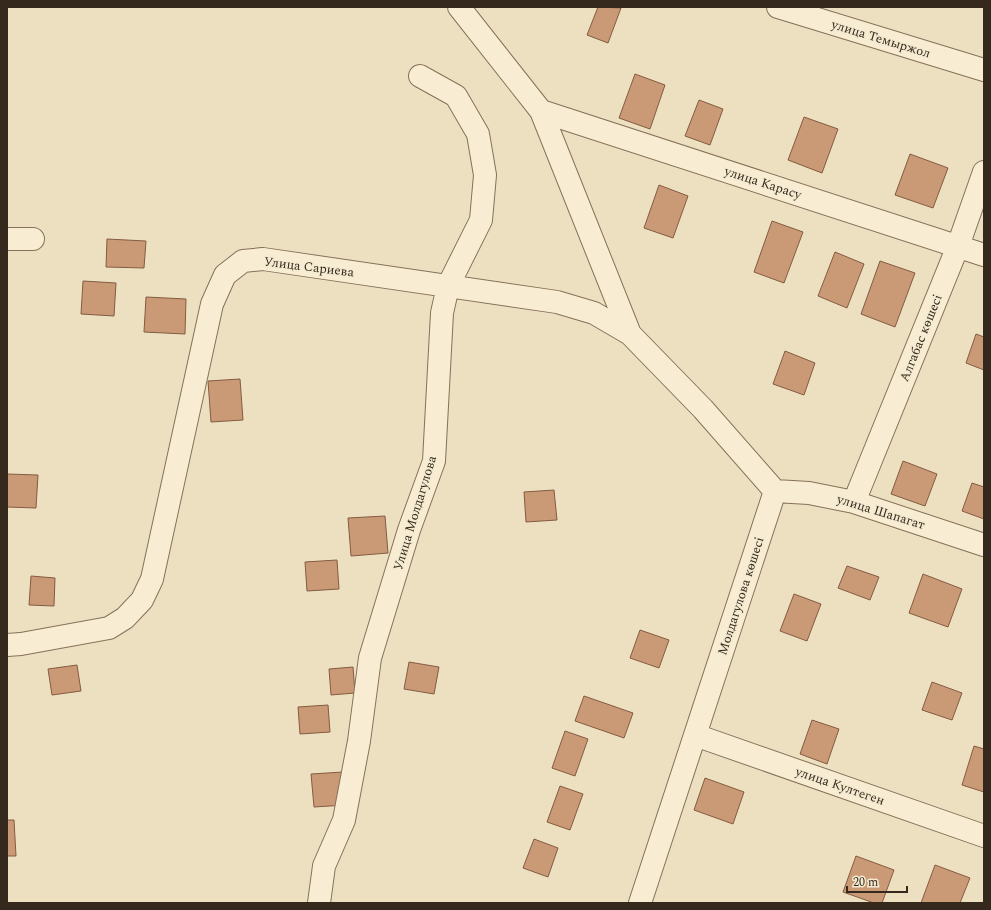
<svg xmlns="http://www.w3.org/2000/svg" width="991" height="910" viewBox="0 0 991 910" font-family="Spectral,serif">
	<style>
		.building { fill: #ca9a77; stroke: #845b3f }
		.lines { fill: none; stroke-linecap: round; stroke-linejoin: round }
		.minor-casing { stroke: #857159; stroke-width: 24 }
		.minor { stroke: #f8edd3; stroke-width: 22 }
		.labels { text-anchor: middle; dominant-baseline: central; stroke-width: 3; stroke-linejoin: round; paint-order: stroke }
		.street-label { font-size: 13px; fill: #35291d; stroke: #f4ead0 }
	</style>
	<rect width="100%" height="100%" fill="#ede0c1"/>
	<path class="building" d="M598,7L621,8L608,43L587,35Z
		M635,74L665,85L650,129L619,118Z
		M699,100L723,109L710,145L685,136Z
		M804,117L838,129L822,173L788,160Z
		M910,154L948,168L933,208L895,195Z
		M659,185L688,196L673,238L644,228Z
		M772,221L803,232L784,283L754,272Z
		M107,239L146,241L144,268L106,267Z
		M835,252L864,264L847,308L818,296Z
		M880,261L915,273L895,327L861,314Z
		M83,281L116,283L114,316L81,314Z
		M146,297L186,299L185,334L144,332Z
		M976,334L984,337V370L966,363Z
		M785,351L815,363L804,395L773,384Z
		M240,379L243,420L211,422L208,381Z
		M903,461L937,474L925,506L891,494Z
		M7,474L38,475L36,508L7,507Z
		M972,483L984,487V519L962,511Z
		M554,490L557,520L526,522L524,492Z
		M385,516L388,553L351,556L348,518Z
		M337,560L339,589L307,591L305,562Z
		M847,566L879,577L870,600L838,588Z
		M923,574L962,589L948,627L909,613Z
		M31,576L55,578L54,606L29,605Z
		M794,594L821,604L807,641L780,631Z
		M640,630L669,640L659,668L630,658Z
		M409,662L439,667L434,694L404,689Z
		M77,665L81,691L52,695L48,669Z
		M353,667L355,693L331,695L329,669Z
		M932,682L962,693L952,720L922,710Z
		M584,696L633,713L624,738L575,721Z
		M328,705L330,732L300,734L298,707Z
		M812,720L839,729L827,764L800,754Z
		M565,731L588,739L575,776L552,768Z
		M974,746L984,749V792L962,785Z
		M343,772L346,805L314,807L311,774Z
		M705,778L744,792L733,824L694,810Z
		M560,786L583,794L570,830L547,822Z
		M7,820H14L16,856H7Z
		M534,839L558,848L548,877L523,868Z
		M856,856L894,870L882,903H874L843,892Z
		M935,865L970,878L960,903H921Z"/>
	<g class="lines">
		<g class="minor-casing">
			<path id="minor" d="M459,7L541,111L630,334
				M778,7L984,70
				M541,111L984,255
				M7,239H33
				M775,491L809,493L854,502L984,545
				M854,502L958,246L984,172
				M7,645L21,644L109,628L125,618L142,600L152,579L212,304L225,275L243,261L263,259L557,302L594,313L630,334L703,409L775,491L640,903
				M695,735L984,836
				M319,903L324,866L344,820L359,741L370,658L409,530L434,461L442,313L448,286L481,220L485,175L478,134L456,96L420,76"/>
		</g>
		<use href="#minor" class="minor"/>
	</g>
	<g class="labels">
		<g class="street-label">
			<text transform="translate(881 39) rotate(17)">улица Темыржол</text>
			<text transform="translate(763 183) rotate(18)">улица Карасу</text>
			<text transform="translate(309 267) rotate(7)">Улица Сариева</text>
			<text transform="translate(921 338) rotate(-68)">Алгабас көшесі</text>
			<text transform="translate(881 512) rotate(17)">улица Шапагат</text>
			<text transform="translate(415 513) rotate(-73)">Улица Молдагулова</text>
			<text transform="translate(741 596) rotate(-72)">Молдагулова көшесі</text>
			<text transform="translate(840 786) rotate(19)">улица Култеген</text>
		</g>
	</g>
	<rect width="991" height="910" fill="none" stroke="#35291d" stroke-width="16"/>
	<path d="M847 886v6h60v-6" fill="none" stroke="#35291d" stroke-width="2"/>
	<text x="853" y="886" font-size="12" fill="#35291d" stroke="#f4ead0" stroke-width="3" paint-order="stroke">20 m</text>
</svg>
